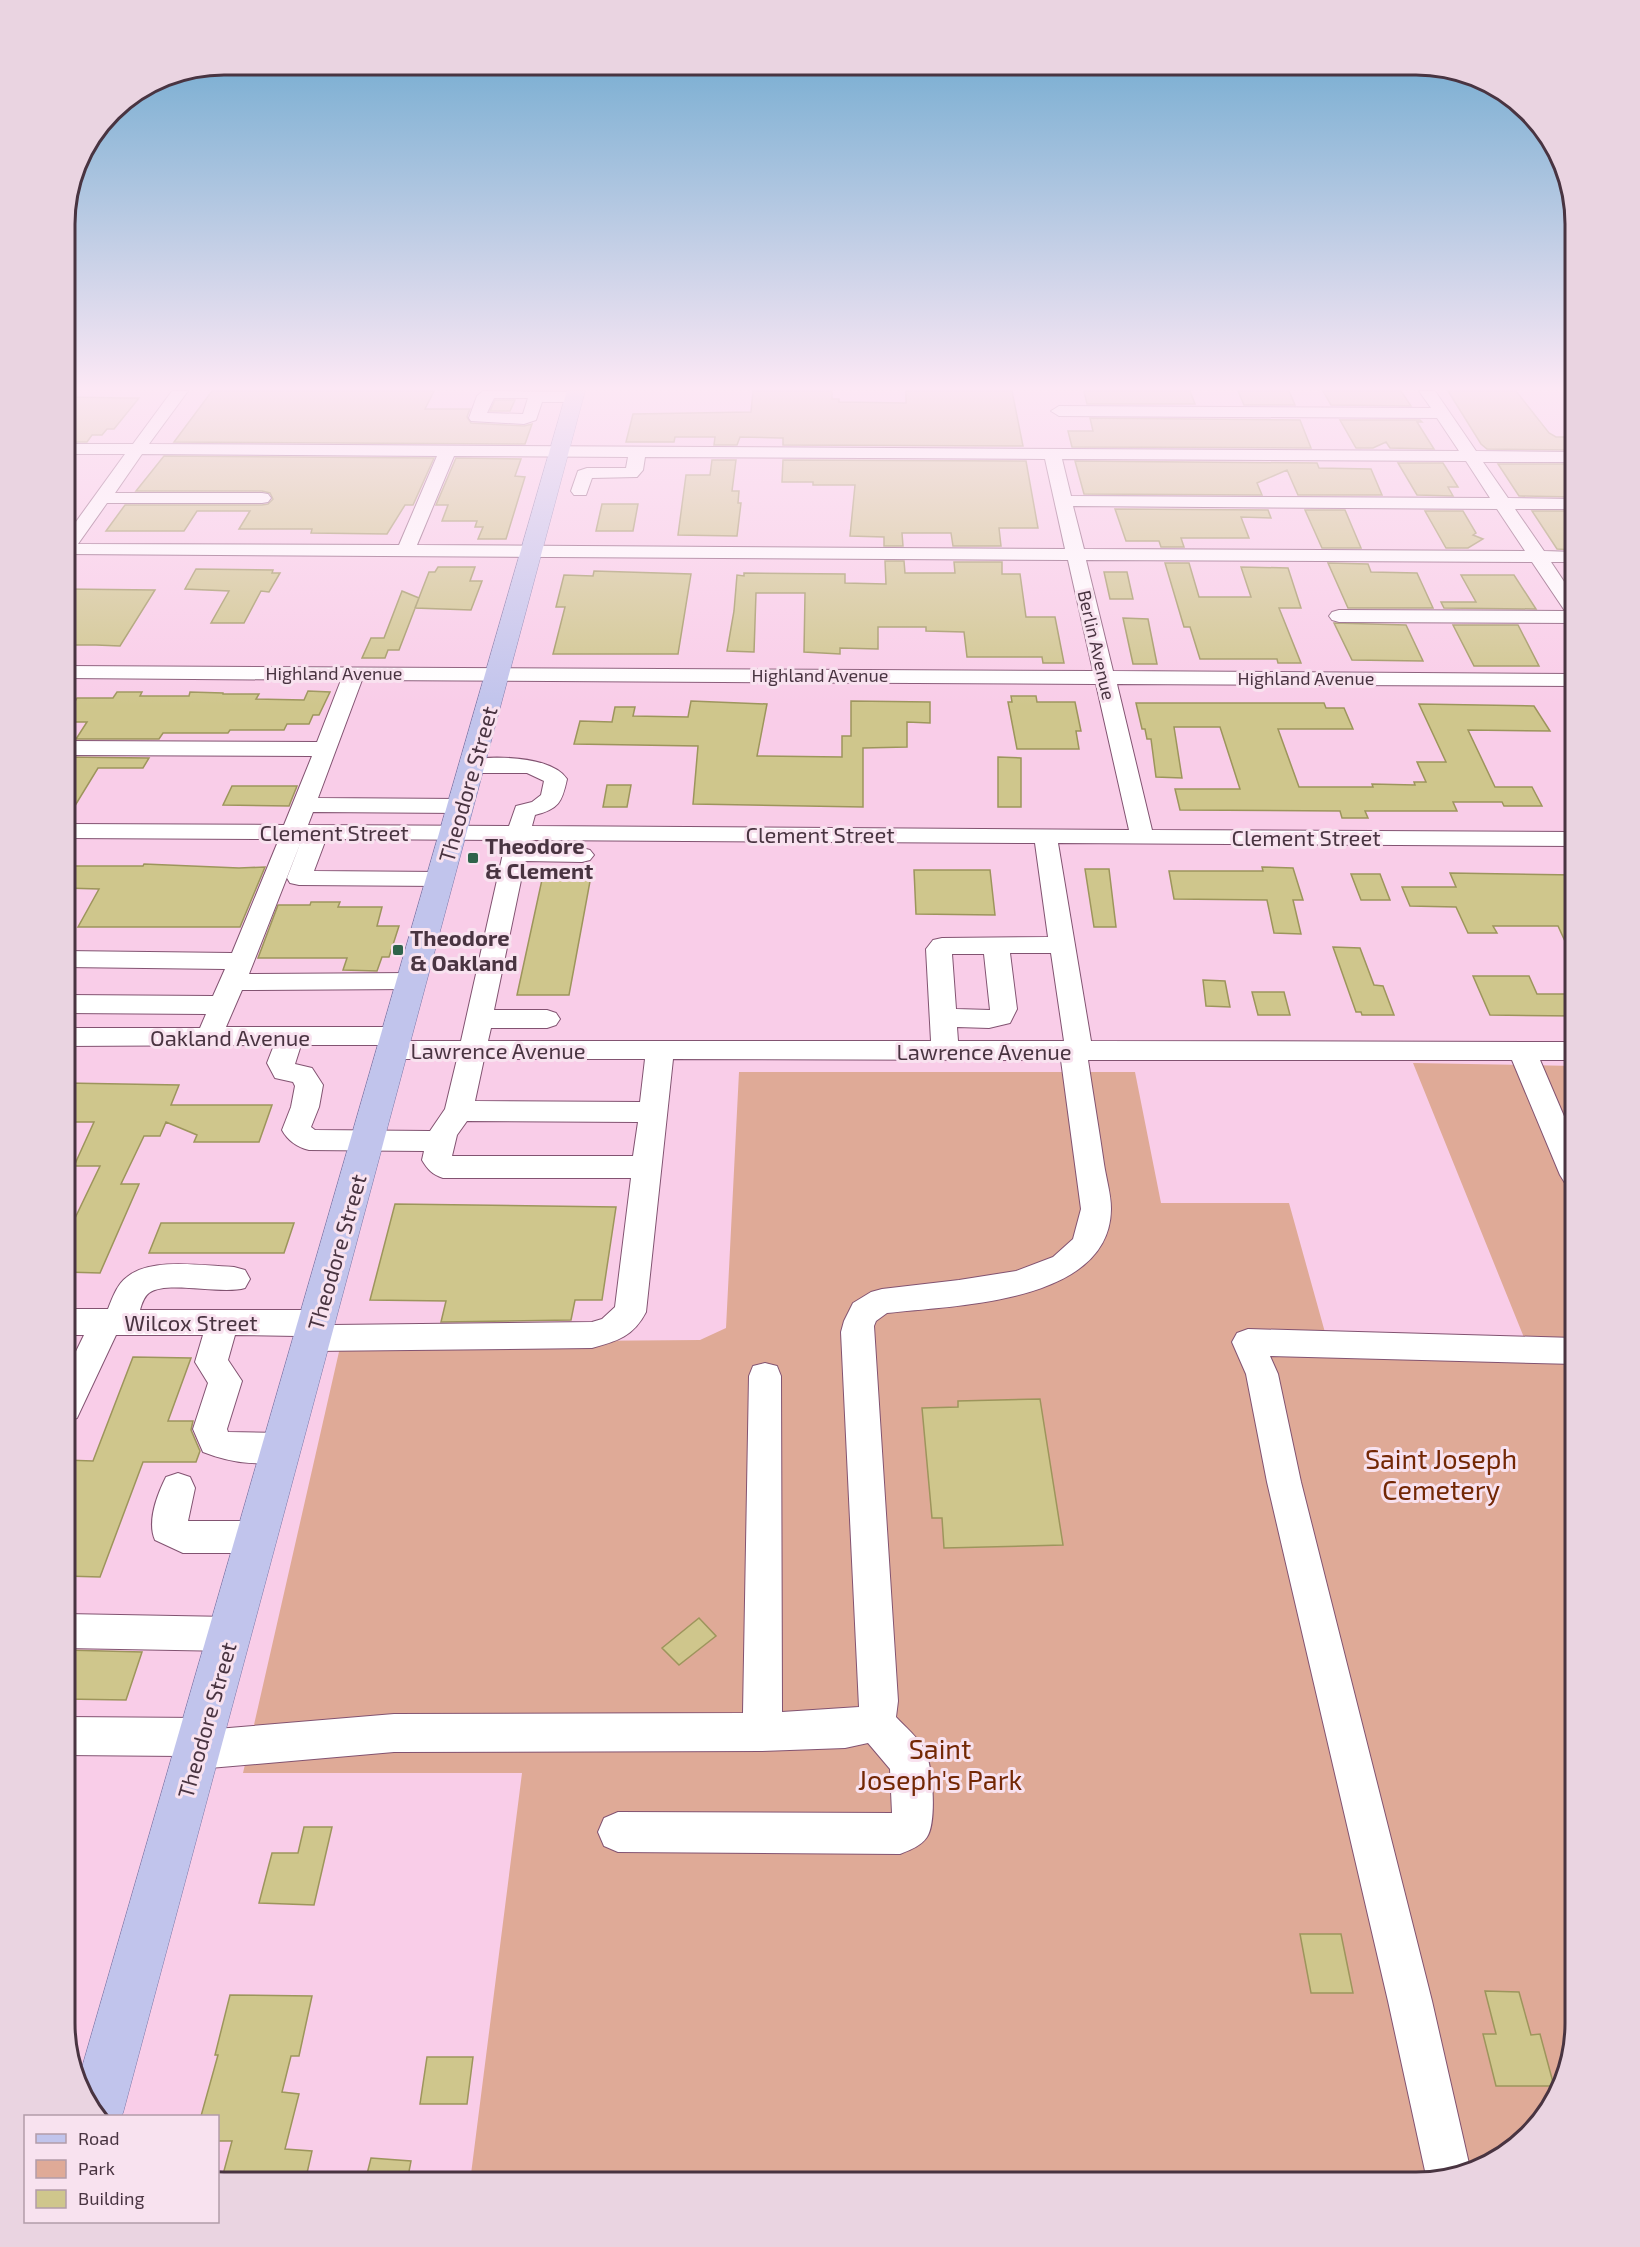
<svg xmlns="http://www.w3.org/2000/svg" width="1640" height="2247" viewBox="0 0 1640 2247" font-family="'Exo 2',sans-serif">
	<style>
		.green { fill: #dfaa97 }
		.building { fill: #cfc68c; stroke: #9d955c; stroke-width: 1.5 }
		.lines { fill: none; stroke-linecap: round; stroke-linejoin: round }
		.minor-casing { stroke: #825371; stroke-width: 2 }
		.major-casing { stroke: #7c78a8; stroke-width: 1 }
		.minor { fill: #fff; fill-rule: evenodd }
		.major { fill: #c1c4ec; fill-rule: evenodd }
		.poi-dot { fill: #2e644a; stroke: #f8e2ef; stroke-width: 2 }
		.labels { text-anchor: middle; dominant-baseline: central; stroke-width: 6; stroke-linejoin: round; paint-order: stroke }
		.far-street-label { font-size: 18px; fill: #493441; stroke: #f8e2ef }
		.street-label { font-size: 22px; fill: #493441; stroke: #f8e2ef }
		.poi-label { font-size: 22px; font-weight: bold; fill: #493441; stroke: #f8e2ef; text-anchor: start }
		.near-park-label { font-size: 27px; fill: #732704; stroke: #f8e2ef }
		.rim { fill: none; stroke: #493441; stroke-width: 3 }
	</style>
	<rect width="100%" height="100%" fill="#f9cde8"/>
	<path class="green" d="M1413,1063L1575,1066V2023L1554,2102L1496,2161L1416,2182H470L522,1773H243L341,1343L700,1340L726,1328L739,1072H1135L1161,1203H1289L1326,1336L1525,1340Z"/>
	<path class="building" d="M212,391H434L425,409H470L467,417L471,423L524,426L532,424L525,444L174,442Z
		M753,391H832V399H839V402L906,403V391H1012L1023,446L783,445V438H780L740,437L737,445H714L715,437H675L674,442H626L633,414L751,412Z
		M1084,391H1190L1195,404H1087Z
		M1238,391H1289L1295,405H1244Z
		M1323,391H1401L1411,406L1331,405Z
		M1448,391H1516L1549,433L1556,437H1575V450L1487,449L1481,444Z
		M65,397L128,398H139L114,429H107L102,435H92L87,442H65Z
		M495,400H515L510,411H490Z
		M1090,418L1300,420L1311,448L1072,447L1068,431H1093Z
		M1340,420H1420L1422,422H1417L1434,449L1390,448L1386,442L1373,448H1356Z
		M164,456L434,458L413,505H405L387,534L311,533L312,529H239L250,511H197L184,531H106L125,505H262L268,504L273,499L270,493L262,491H136Z
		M456,458L521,459L515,476L525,477L506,539H478L483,527H475L477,521H442L448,505H436Z
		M712,460H736L732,491H739L738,503H741L737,536L678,535L686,475H710Z
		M783,460L1026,461L1038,528H999L1001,546H953L951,533H902L903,546H884V537L850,536L855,485H813V482H782Z
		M1075,461L1317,463L1319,468L1371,469L1382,495H1298L1287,470L1257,483L1262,495L1084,494Z
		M1398,463H1443L1458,487H1448L1453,496L1417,495Z
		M1498,464H1575V497L1519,496Z
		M602,504H638L633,531H596Z
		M1115,509L1268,510L1271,518L1241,517L1249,538H1181L1184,547H1161L1159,541H1126Z
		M1305,510H1345L1361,548H1322Z
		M1425,511H1463L1476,533L1473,535L1483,539L1468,548H1446Z
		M1532,511H1575V550L1557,549Z
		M885,561H904L905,573H955L954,562H1002V574H1020L1026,617H1055L1064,663H1043L1042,657H967L964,632L926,631V627H878V649L840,648V654L804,652L805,593H756L754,652L727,651L734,611L737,575L744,576V573L845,574V583L886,584Z
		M1165,563H1189L1199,597H1251L1241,567L1288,568L1301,608H1279L1301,663H1278L1277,659H1200L1190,627H1184Z
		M1328,563L1368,564L1371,572L1417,573L1433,608H1348Z
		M438,567H475L470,581H482L471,610L415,608L429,572H435Z
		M196,569L273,570L272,573H280L269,592L261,591L244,623H211L229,591L185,589Z
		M594,571L691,574L678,654H553L565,607H556L564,575L593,576Z
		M1104,572H1127L1133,599H1110Z
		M1461,575H1514L1536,609L1444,608L1441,602H1476Z
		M65,589L155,590L120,646L96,645H65Z
		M402,591L419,598L399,650H388L385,658H362L371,638H384Z
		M1123,618L1148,619L1157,664H1133Z
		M1334,623L1406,625L1423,661L1352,660Z
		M1453,625H1518L1539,666H1474Z
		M308,691L330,692L319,715H313L309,724H287L284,730H230L228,733H163L159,739H76L87,722H65V717L77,698H113L117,692H142L140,696H189L190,692L223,693V694H259L256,699L304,700Z
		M1011,696H1036L1037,702H1075L1081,731H1076L1079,749H1017L1008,702H1012Z
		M691,701L767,704L757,756L842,757V736H851V701L930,702V723L907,722V747L863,748V807L693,804L698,746L574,744L580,721L612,722L615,707H635L633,716L688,717Z
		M1136,703H1324L1326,708H1344L1353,729H1278L1299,787H1373L1372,784L1415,785L1414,782H1426L1417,762H1446L1419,704L1534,706L1550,731L1468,730L1495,787H1532L1542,806H1504L1502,802H1453L1457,811H1365L1368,818H1342L1340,811L1180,810L1175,789H1240L1220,727H1174L1182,778L1156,777L1151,739H1147L1145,729H1142Z
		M998,757L1021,758V807H998Z
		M65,758V757L149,758L143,768H98L65,822Z
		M607,785H631L627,807H603Z
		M232,786H297L289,806L223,805Z
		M144,864L239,868L265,867L240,927H78L99,889L65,888V866H143Z
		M1262,867L1293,868L1303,900H1293L1301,934L1274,933L1267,900L1174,899L1169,871H1263Z
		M1085,869H1109L1116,927H1094Z
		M914,870H990L995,915L916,914Z
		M1450,873L1575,875V963L1558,926H1493L1497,933H1468L1456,907L1410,906L1402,887H1456Z
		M1351,874H1380L1390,900H1361Z
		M543,875L591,876L569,995H517Z
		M311,902H340L338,907H382L377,926H399L389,957H382L377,971L343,970L347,958H258L278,905H310Z
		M1333,947L1360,948L1374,985L1383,986L1394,1015H1362L1361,1012H1356Z
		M1473,976H1529L1537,994H1575V1016L1490,1015Z
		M1203,980L1225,981L1230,1007L1206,1006Z
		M1252,992H1284L1290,1015H1258Z
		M65,1083L179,1085L171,1105H272L259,1142H194L197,1135L166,1122L160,1136H144L121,1184H139L100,1273L65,1272V1239L100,1166H74L94,1122H65Z
		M395,1204L616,1207L602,1300H575L571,1320L441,1322L446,1301L370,1300Z
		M161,1223H294L284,1253H149Z
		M133,1357L191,1358L168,1421H193L191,1430L200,1451L196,1462H143L100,1577L65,1576V1460L93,1461Z
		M1040,1399L1063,1545L944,1548L942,1518H932L922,1408L958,1407V1401Z
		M699,1618L716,1636L679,1665L662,1648Z
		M65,1650L142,1652L126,1700L65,1699Z
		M304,1827H332L314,1905L259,1903L272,1853H298Z
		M1300,1934H1341L1353,1993H1311Z
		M1485,1991L1519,1992L1531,2035L1540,2034L1554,2086H1496L1483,2034H1496Z
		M230,1995L312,1996L299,2056H291L282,2092L299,2094L285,2149L312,2151L305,2182H221L232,2141H218V2116H201L218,2055H215Z
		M427,2057H473L467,2104H420Z
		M371,2158L411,2161L407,2182H365Z"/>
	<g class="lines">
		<g class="minor-casing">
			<path id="minor" d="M172,391H188L149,444L1459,451L1437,418L1059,416L1051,411L1059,406L1431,408L1419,391H1435L1476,451L1575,452V462H1483L1508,498L1575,499V509H1515L1544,551L1575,552V562H1551L1575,598V623L1339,622L1332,620L1329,616L1332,612L1339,610L1565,611L1532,562L1086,560L1113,671L1575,674V686L1117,684L1152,830L1575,832V846L1058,843L1091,1041L1575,1042V1060H1540L1575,1142V1186L1565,1183L1560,1175L1512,1060H1088C1093,1094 1099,1129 1104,1164C1106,1178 1111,1194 1111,1209C1110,1304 954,1305 887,1313L876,1321L874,1326L898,1701L896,1717C905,1727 918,1737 924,1749C933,1764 937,1822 927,1837C921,1846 910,1850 900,1854L618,1852L604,1846L598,1832L604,1818L618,1812L892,1813L890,1769L868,1743L845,1748L762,1751L394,1752L198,1769L184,1764L181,1756L65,1755V1717L201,1718L215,1723L217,1729L394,1714L743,1713L749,1376L753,1366L765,1363L777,1366L781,1376L782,1712L859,1707L841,1332L844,1321L853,1303L871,1292L882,1289L959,1280L1016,1271L1053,1257L1073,1239L1081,1209L1061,1060L673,1059L646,1312C633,1337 617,1341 592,1348L312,1351L301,1347L296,1338L297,1336L235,1335L228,1360L242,1381L227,1429L228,1432L282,1433L294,1438L299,1448L294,1458C265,1468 231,1463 203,1452L193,1429L208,1383L195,1362L203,1335H116L77,1418L65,1422V1374L84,1335H65V1309H108C112,1299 117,1284 127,1277C151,1257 204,1266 234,1267L245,1270L250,1279L245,1288C221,1295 166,1280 149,1293C144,1297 142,1303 140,1310H317L328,1314L332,1325L592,1322L602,1319L615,1307L631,1178H443C432,1174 428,1170 422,1160L424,1151L309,1150C297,1147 288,1141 282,1130L291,1107L295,1086L293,1082L275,1078L267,1063L274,1045L65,1046V1028H200L206,1014L65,1013V995L213,996L225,969L65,967V951L232,953L279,839L65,838V824L284,825L312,756L65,755V741L317,742L341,680L65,678V666L1093,671L1068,560L65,554V537L125,454H65V444H133ZM142,454L437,456L399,545L78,544L107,503H262L268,502L271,498L268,494L262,493H115ZM454,456L628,457L626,468H587L578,471L571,491L574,495H586L592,478L637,477L643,470L645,457L1045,459L1065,549L417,545ZM1062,459L1466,461L1490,498L1071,496ZM1073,506L1497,509L1525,551L1084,549ZM362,680L1096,684L1129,830L532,826L535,815C559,809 562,802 567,779C551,755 490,755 464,761L461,766L464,771L472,773H527L544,781L541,795L532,802L516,806L509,826L308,825L313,812L461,813L469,811L472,806L469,801L461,799L318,798ZM302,839L287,878L290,883L299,885L440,886L449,884L452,879L449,874L440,872L314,871L326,839L506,840L461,1041H406L409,1036L406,1030L396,1027H226L242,990L412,989L421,987L425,981L421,975L412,973L249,974ZM530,840L1035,843L1048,937L942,938L933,940L926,949L931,1041H488L491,1028H547L556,1025L560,1019L556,1013L547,1010H494L525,861L582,862L590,860L594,855L590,850L582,848L528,847ZM1010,953H1051L1064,1041H958L957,1027L989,1028L1010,1023L1017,1009ZM952,954H984L990,1010L956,1009ZM301,1045H382L379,1050L383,1056L393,1059H457L445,1109L430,1131L315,1130L311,1127L319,1107L323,1085L312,1068L295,1064ZM484,1059H645L640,1102L475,1101ZM467,1121L638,1122L633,1156H452L457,1135Z
				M483,391L575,392L583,397L575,402H542L536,420L524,424L471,421L469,418L477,396ZM494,398H528L523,414L487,413Z
				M1248,1329L1575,1338V1364L1270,1356L1278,1374L1301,1482L1432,2001L1470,2168L1427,2180L1388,2001L1267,1482L1246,1374L1232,1342L1237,1333Z
				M178,1473L190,1477L195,1488L188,1521H257L270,1526L275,1537L270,1548L257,1553H183L155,1540C147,1522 157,1495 166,1477Z
				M65,1614L230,1617L243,1622L249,1634L243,1646L230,1651L65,1648Z"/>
		</g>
		<g class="major-casing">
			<path id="major" d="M567,391H585L123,2113L121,2116H100L86,2103L79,2078Z"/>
		</g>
		<use href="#minor" class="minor"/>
		<use href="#major" class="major"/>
	</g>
	<linearGradient id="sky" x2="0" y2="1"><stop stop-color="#63a4cc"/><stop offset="0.55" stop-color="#fce8f5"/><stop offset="1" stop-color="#fce8f5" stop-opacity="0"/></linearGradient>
	<rect width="1640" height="706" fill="url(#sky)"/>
	<g class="poi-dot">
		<rect x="467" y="852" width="12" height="12" rx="3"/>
		<rect x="392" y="944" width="12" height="12" rx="3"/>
	</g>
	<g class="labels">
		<g class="far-street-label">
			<text transform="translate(1097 645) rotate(77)">Berlin Avenue</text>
			<text x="334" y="673">Highland Avenue</text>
			<text x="820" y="675">Highland Avenue</text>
			<text x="1306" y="678">Highland Avenue</text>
		</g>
		<g class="street-label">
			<text transform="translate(467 784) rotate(-74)">Theodore Street</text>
			<text x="334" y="832">Clement Street</text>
			<text x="820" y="834">Clement Street</text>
			<text x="1306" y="837">Clement Street</text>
			<text x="230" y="1037">Oakland Avenue</text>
			<text x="498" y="1050">Lawrence Avenue</text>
			<text x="984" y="1051">Lawrence Avenue</text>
			<text transform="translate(336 1252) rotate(-74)">Theodore Street</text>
			<text x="191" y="1322">Wilcox Street</text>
			<text transform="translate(206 1720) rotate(-74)">Theodore Street</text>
		</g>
		<g class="poi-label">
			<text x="485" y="845">Theodore<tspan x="485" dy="25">&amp; Clement</tspan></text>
			<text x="410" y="937">Theodore<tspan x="410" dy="25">&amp; Oakland</tspan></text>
		</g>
		<g class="near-park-label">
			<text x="1441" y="1458">Saint Joseph<tspan x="1441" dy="31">Cemetery</tspan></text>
			<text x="940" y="1748">Saint<tspan x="940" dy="31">Joseph's Park</tspan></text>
		</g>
	</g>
	<path d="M0 0H1640V2247H0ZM224 75H1416A149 149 0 0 1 1565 224V2023A149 149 0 0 1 1416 2172H224A149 149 0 0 1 75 2023V224A149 149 0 0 1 224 75Z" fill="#ead4e1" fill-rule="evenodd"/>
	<path class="rim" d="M224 75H1416A149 149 0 0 1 1565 224V2023A149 149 0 0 1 1416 2172H224A149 149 0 0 1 75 2023V224A149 149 0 0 1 224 75Z"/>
	<rect x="24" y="2115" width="195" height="108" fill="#f8e2ef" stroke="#b29ca9" stroke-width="1.5"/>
	<rect x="36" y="2134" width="30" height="9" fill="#c1c4ec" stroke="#b29ca9" stroke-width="1.5"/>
	<text x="78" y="2145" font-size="18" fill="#493441">Road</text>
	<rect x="36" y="2160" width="30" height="18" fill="#dfaa97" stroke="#b29ca9" stroke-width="1.5"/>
	<text x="78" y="2175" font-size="18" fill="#493441">Park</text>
	<rect x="36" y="2190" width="30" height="18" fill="#cfc68c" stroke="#b29ca9" stroke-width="1.5"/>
	<text x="78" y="2205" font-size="18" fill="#493441">Building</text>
</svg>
